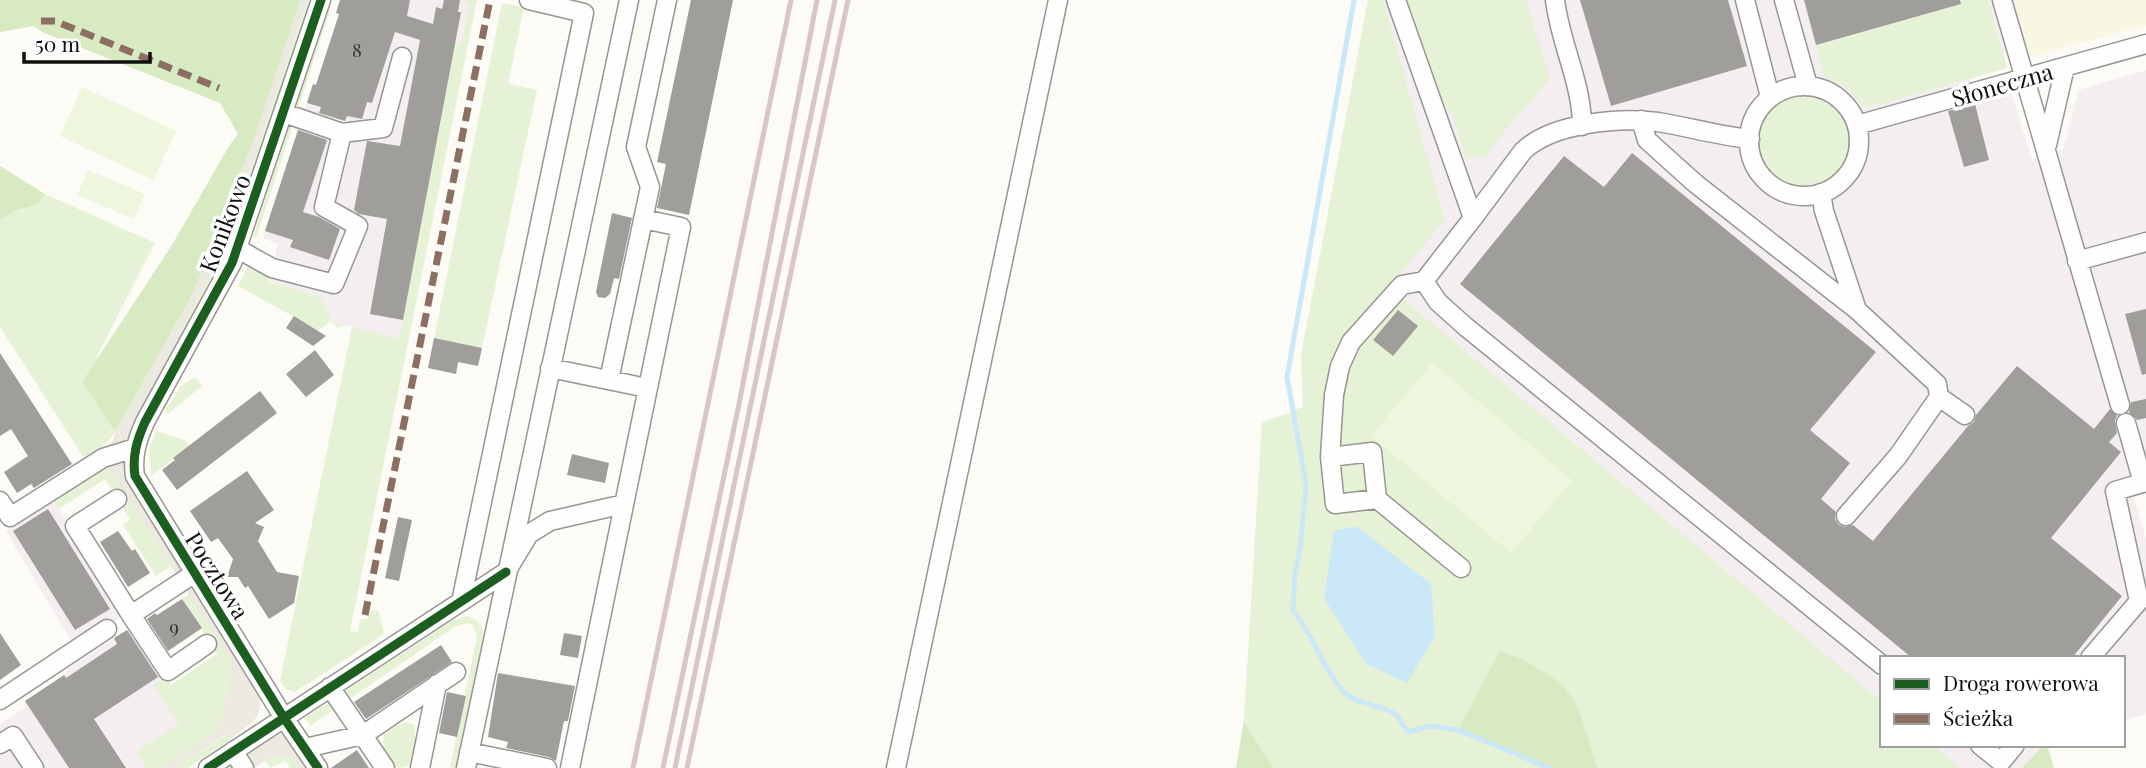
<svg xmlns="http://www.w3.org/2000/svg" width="2146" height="768" viewBox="0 0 2146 768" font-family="'Playfair Display',serif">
	<rect width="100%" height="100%" fill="#fcfbf5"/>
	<path fill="#f4eef1" d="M341 0 409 6 410 0H460L470 3 461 46 454 44 399 339 333 322 319 296 268 282 278 244 263 238 313 84H316L339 14 336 13Z
		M1368 0H2014L2027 45 2003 52 2007 68 1970 79 1971 103 2011 91 2032 159 2063 149 2079 90 2146 70V494L2134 497 2146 539V714L2123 721V658H1882V745H2047L2054 768H1236L1244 721 1262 423 1303 407 1301 356Z
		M54 500 126 614 75 647 6 531Z
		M133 626 205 738 161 768H0V724L27 706 25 701 64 675 68 669Z"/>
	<path fill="#f9f7e1" d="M2014 0H2146V25L2030 57Z"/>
	<path fill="#e6f2d5" d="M308 0H313L239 219 235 218Z
		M460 0H477L350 631 357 632 361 619H367L369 610 379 611 384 634 295 692 285 689 280 681 352 327 399 339 454 44 461 45 470 4Z
		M1368 0H1383L1445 220 1343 342 1342 383 1358 346 1400 296 1882 702V745H1933L1960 768H1597L1578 707 1568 693 1531 663 1458 730 1549 768H1273L1244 721 1262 423 1303 407 1301 356Z
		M1407 0H1526L1550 78C1530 104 1505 128 1487 156L1466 159 1452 114 1447 109 1437 106Z
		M1953 0H1988L2007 68 1870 107 1861 105 1844 86 1824 76 1816 45 1954 6Z
		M502 3 524 7 508 84 537 90 482 348 434 338Z
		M327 10 330 11 256 238 253 237Z
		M1759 141a45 45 0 1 1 90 0a45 45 0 1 1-90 0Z
		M45 194 155 243 97 356V361L82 382 115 432 89 466 0 327V220L17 210 39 204Z
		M231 227 235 229 184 333 181 331 209 277Z
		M250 262 271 271 268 282 320 296 333 322 345 325 337 328 331 321 316 332 321 340 313 330 299 337 307 324 238 286Z
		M195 377 202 386 168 414 165 410 181 386Z
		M156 431 184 440 190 446 151 476 149 449Z
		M107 466 171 566 156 576 123 525 130 520 105 479 59 509 54 500Z
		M189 594 234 664 220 728 161 768H147L136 752 179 724 153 685 166 677 171 685 217 654 182 599Z
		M466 616C476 619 483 623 484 635L456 768H450L477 636 473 626 468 623 456 626 310 726 305 718 453 620Z
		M407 722 415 725V743L409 766 399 768C378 748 376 732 407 722Z
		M227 734 231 739 188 768H176Z
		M272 756H292L299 768H290L285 761 270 768 265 761Z"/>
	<path fill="#d7eac2" d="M0 0H301L249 153 193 294 115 432 82 382 172 245 229 146 238 134 220 103 42 32 34 26 0 32Z
		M0 166 45 194 39 204 17 210 0 220Z
		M1500 651C1529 662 1566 678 1578 709 1586 728 1591 749 1597 768H1549L1458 730Z
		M1244 721 1273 768H1236Z
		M2044 745H2047L2054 768H2022Z"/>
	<path fill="#eff6de" d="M82 87 176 131 153 180 60 136Z
		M88 170 145 194 134 219 77 195Z
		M1432 363 1572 480 1511 553 1371 436Z"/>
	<path fill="#eceae0" d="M301 0H308L235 217 239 219 235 229 231 228 209 277 181 331 184 333 129 448 261 699 258 715 253 722 231 739 226 734 176 768H161L220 728 233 664 98 452 113 441 115 432 193 294 249 153Z
		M279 734 286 736 292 743 309 768H299L292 756H272L255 768H222L264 740Z"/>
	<path fill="#cae8f7" d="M1356 526 1431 584 1435 636 1407 683 1366 664 1324 598 1334 531Z"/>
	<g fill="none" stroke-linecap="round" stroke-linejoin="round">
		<path stroke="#cae8f7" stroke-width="5" d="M1354 0 1287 377 1306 484 1301 542 1295 574 1293 611C1313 635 1322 666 1342 690 1355 705 1376 703 1392 712 1401 716 1401 726 1409 732L1431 726 1458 730 1549 768"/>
	</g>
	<path fill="#a09e9a" d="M340 0H410L407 16 433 24 436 7 442 9 444 0H460L458 12H461L403 320 370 314 387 219 359 214 354 210 367 141 400 146 420 40 395 32 372 103 367 102 362 119 347 116 345 121 319 113 321 107 307 103 313 84 316 85 339 14 336 13Z
		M691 0H733L689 215 657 208 666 164 657 162Z
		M1580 0H1728L1747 66 1611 106Z
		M1804 0H1960L1961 4 1816 45Z
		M1975 104 1989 160 1964 167 1948 111Z
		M298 130 327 140 303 212 319 217 340 229 329 260 290 247 293 240 265 231Z
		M1632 153 1876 352 1810 430 1850 463 1821 499 1836 512 1835 519 1839 525 1845 527 1853 525 1873 541 1968 426 1974 422 1976 415 2017 366 2094 429 2110 409 2117 416 2115 421 2117 433 2109 442 2121 452 2051 538 2122 596 2072 658H1912L1460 284 1564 156 1604 187Z
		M612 213 632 218 619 279 614 278 610 294 605 298 598 297 596 292Z
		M2146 309V374L2142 375 2125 314Z
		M1398 310 1418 326 1393 356 1373 340Z
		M294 316 326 336 313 346 286 328Z
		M434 338 482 348 478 366 458 362 456 374 428 368Z
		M315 350 334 375 306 397 286 374Z
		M0 353 72 464 34 488 31 484 17 493 4 472 28 456 11 429 0 436Z
		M260 391 277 413 177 490 162 470 175 460 173 458Z
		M2146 399V418L2137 420 2129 412 2131 402Z
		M572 454 609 463 605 483 567 475Z
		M247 471 274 510 255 523 264 527 258 541 277 572 299 576 294 603 269 619 248 586 245 588 238 577H227L233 559 218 538 211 542 190 511Z
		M48 509 110 609 75 630 13 531Z
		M398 517 412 520 399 581 385 578Z
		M118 531 132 551 135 549 150 573 128 587 100 542Z
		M182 599 202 628 168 651 147 619 155 613 157 615Z
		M127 630 158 677 94 719 126 768H69L25 701 64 675 66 678 117 644 114 638Z
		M0 633 21 665 0 680Z
		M564 633 582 636 578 658 560 655Z
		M441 645 452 662 366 719 354 702Z
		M498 673 575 686 568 721H564L556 761 549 757 506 748 508 742 488 737Z
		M447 692 466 696 457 737 439 733Z
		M357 750 369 768H331Z"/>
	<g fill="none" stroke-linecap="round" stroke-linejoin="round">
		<defs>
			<path id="minor" d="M1396 0 1473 218 1424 281 1402 285 1351 342 1340 366 1334 395 1330 457 1335 504 1377 499 1461 568
				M1555 0C1560 43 1582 83 1582 126
				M1745 0 1770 97
				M1784 0 1808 86
				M2002 0 2120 405
				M1749 141a55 55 0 1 1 110 0a55 55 0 1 1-110 0Z
				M284 113 342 133 383 128 402 57
				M1641 120 1647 140 1696 184 1857 310
				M1857 125 2146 44
				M2047 145 2065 67
				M1821 193 1824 211 1857 310 1937 384 1939 397 1898 456 1846 516
				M1473 218 1523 151C1552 123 1619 117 1658 122 1689 127 1719 136 1750 139
				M238 249 272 268 334 284 358 226 324 207 342 133
				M2077 261 2146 242
				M1424 281 1438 302 1466 327 1882 665
				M550 368 647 388
				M609 380 650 187 636 147 667 0
				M1939 397 1965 415
				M2126 423 2143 483
				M1330 457 1372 452 1377 499
				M117 499 75 526 131 615
				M0 501 10 517 103 458 135 448
				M195 573 131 615 168 671 207 644
				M461 602 584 13 529 0
				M2090 658 2139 601 2115 491 2146 482
				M330 687 385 768
				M0 700 107 629
				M0 744 13 736 34 768
				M1980 745 2001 762 2015 745
				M305 748 363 735 456 672
				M233 751 244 768
				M469 752 547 768
				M208 768 506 572 529 534 550 521 624 504
				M318 768 284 718 135 476C132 456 137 440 145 422L232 263 321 0
				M420 768 437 684
				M466 768 629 0
				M570 768 681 227 643 219
				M896 768 1058 0"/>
		</defs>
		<use href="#minor" stroke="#969693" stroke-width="21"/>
		<use href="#minor" stroke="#fffefe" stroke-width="18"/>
		<path stroke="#d9c5c6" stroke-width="5" d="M633 768 791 0
			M663 768 739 404 817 0
			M675 768 835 0
			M687 768 848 0"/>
		<path stroke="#8d6e63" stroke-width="7" stroke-dasharray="14 7" stroke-linecap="butt" d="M41 21H55L219 88
			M365 615 490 0"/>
		<defs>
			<path id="cycleway" d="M208 768 506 572
				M318 768 284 718 135 476C132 456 137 440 145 422L232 263 321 0"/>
		</defs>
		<use href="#cycleway" stroke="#fff" stroke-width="13"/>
		<use href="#cycleway" stroke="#1b5e20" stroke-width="9"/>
	</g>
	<g text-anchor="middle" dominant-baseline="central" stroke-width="7" stroke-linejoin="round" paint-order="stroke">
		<g font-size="19" fill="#343432">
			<text x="357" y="49">8</text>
			<text x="174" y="626">9</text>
		</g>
		<g font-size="23" fill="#101010" stroke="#fff">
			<text transform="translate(2002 84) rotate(-16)">Słoneczna</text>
			<text transform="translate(224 223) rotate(-69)">Konikowo</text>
			<text transform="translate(218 575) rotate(58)">Pocztowa</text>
		</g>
	</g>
	<rect x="1880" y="656" width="245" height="91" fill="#ffffff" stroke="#9f9f9f" stroke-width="2"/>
	<rect x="1894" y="679" width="35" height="10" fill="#1b5e20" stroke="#9f9f9f" stroke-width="2"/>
	<text x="1943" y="691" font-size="21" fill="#101010">Droga rowerowa</text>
	<rect x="1894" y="714" width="35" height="10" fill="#8d6e63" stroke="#9f9f9f" stroke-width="2"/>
	<text x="1943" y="726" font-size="21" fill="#101010">Ścieżka</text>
	<path d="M24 52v10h126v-10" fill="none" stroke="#101010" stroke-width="3.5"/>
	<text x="35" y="52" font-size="21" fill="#101010" stroke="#ffffff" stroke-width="5" paint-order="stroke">50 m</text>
</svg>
